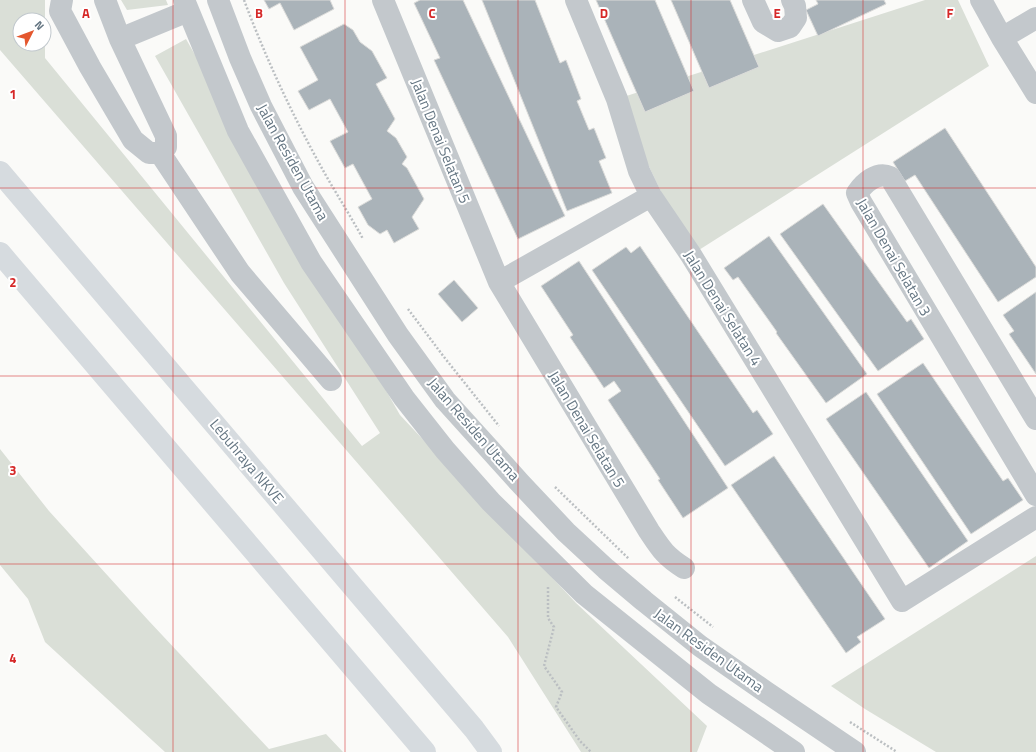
<svg xmlns="http://www.w3.org/2000/svg" width="1036" height="752" viewBox="0 0 1036 752" font-family="'Titillium Web',sans-serif">
	<rect width="100%" height="100%" fill="#fafaf8"/>
	<path fill="#dadfd7" fill-rule="evenodd" d="M0 0H45V58L362 446 380 433 284 283 155 56 186 39 400 415 576 603 707 726 697 752H581L508 637 0 50ZM20 20H44V44H20Z
		M121 0H166L168 5 127 10Z
		M925 0H958L989 66 691 255 617 99Z
		M0 449 49 511 148 620 269 749 326 734 343 752H165L45 642 28 599 0 565Z
		M1036 556V752H936L865 709 831 686Z"/>
	<path fill="#aab3b9" stroke="#dcdcda" d="M264 0H330L334 9 294 30 280 3 269 9Z
		M420 0H463L565 216 518 239 434 60 440 58 414 3Z
		M482 0H535L560 63 566 60 581 99 577 101 589 130 594 128 606 158 599 161 612 193 567 211Z
		M596 0H655L694 91 645 112Z
		M671 0H730L759 67 709 88Z
		M816 0H884L886 4 818 36 806 10 818 4Z
		M344 24 353 30 360 42 372 51 387 78 376 84 395 119 387 131 396 138 407 157 402 164 407 168 424 199 412 217 419 229 394 243 387 230 380 234 368 225 358 207 372 199 353 164 345 168 330 141 348 132 330 99 309 110 298 91 318 80 300 47Z
		M945 128 1036 267V277L998 302 915 175 905 181 893 162Z
		M823 204 907 322 911 319 924 339 878 371 780 234Z
		M769 236 867 374 826 403 776 333 777 332 738 277 733 280 724 268Z
		M640 246 753 413 757 410 773 434 725 466 592 270 626 247 631 253Z
		M579 261 728 488 683 518 658 480 660 479 608 400 621 391 614 381 604 388 570 337 573 335 541 286Z
		M454 280 478 308 462 322 438 294Z
		M1036 292V374L1009 334 1014 331 1003 315Z
		M923 363 1003 481 1008 478 1023 500 971 534 877 394Z
		M866 392 968 541 929 568 826 419Z
		M774 456 885 619 857 637 861 642 846 653 731 485Z"/>
	<g fill="none" stroke-linecap="round" stroke-linejoin="round">
		<path stroke="#bbbfc2" stroke-width="2.5" stroke-dasharray="2 2" stroke-linecap="butt" d="M244 0C265 56 290 110 319 163 333 189 349 213 363 239
			M408 309 444 357 499 426
			M555 487 629 559
			M548 587V618L554 627 544 666 562 692 556 707 580 741 591 752
			M675 597 713 627
			M850 722 897 752"/>
		<path stroke="#c3c8cc" stroke-width="22" d="M62 0 60 11 90 67 133 140 149 153H160L166 147V136L120 39 105 0
			M184 0 238 131 311 262 404 398 445 450 491 502 584 594 709 694 794 752
			M218 0 240 58 261 106 303 187 398 335 445 400 520 483 566 532 606 569 644 601 700 646 766 692 855 752
			M383 0 499 282 649 531C661 549 665 556 684 568
			M576 0 617 99 639 171 651 196 691 255 902 601 1036 517
			M753 0 763 22 778 31 790 27 796 18 795 6 792 0
			M981 0 1002 38 1036 93
			M1002 38 1036 18
			M120 39 188 11
			M160 153 240 273 331 380
			M499 282 651 196
			M1036 419 890 177C877 171 864 183 857 193L861 202 1036 495"/>
		<path stroke="#d6dbdf" stroke-width="22" d="M0 172 474 729 491 752
			M0 253 425 752"/>
	</g>
	<path fill="none" stroke="#d62828" stroke-width="1" stroke-opacity="0.55" d="M173 0V752M345 0V752M518 0V752M691 0V752M863 0V752M0 188H1036M0 376H1036M0 564H1036"/>
	<g text-anchor="middle" dominant-baseline="central" stroke-width="4" stroke-linejoin="round" paint-order="stroke">
		<g font-size="15" fill="#657683" stroke="#fff">
			<text transform="translate(441 141) rotate(68)">Jalan Denai Selatan 5</text>
			<text transform="translate(293 162) rotate(61)">Jalan Residen Utama</text>
			<text transform="translate(894 257) rotate(60)">Jalan Denai Selatan 3</text>
			<text transform="translate(723 308) rotate(58)">Jalan Denai Selatan 4</text>
			<text transform="translate(474 429) rotate(49)">Jalan Residen Utama</text>
			<text transform="translate(587 429) rotate(59)">Jalan Denai Selatan 5</text>
			<text transform="translate(247 461) rotate(50)">Lebuhraya NKVE</text>
			<text transform="translate(709 650) rotate(36)">Jalan Residen Utama</text>
		</g>
	</g>
	<g font-size="13" text-anchor="middle" font-weight="bold" fill="#d62828" stroke="#fff" stroke-width="4" stroke-linejoin="round" paint-order="stroke">
		<text x="86" y="18">A</text>
		<text x="259" y="18">B</text>
		<text x="432" y="18">C</text>
		<text x="604" y="18">D</text>
		<text x="777" y="18">E</text>
		<text x="950" y="18">F</text>
		<text x="13" y="99">1</text>
		<text x="13" y="287">2</text>
		<text x="13" y="475">3</text>
		<text x="13" y="663">4</text>
	</g>
	<g transform="translate(32 32) rotate(48)"><circle r="19" fill="#ffffff" stroke="#c1c8cd"/>
	<path d="M0-3L7 15L0 10L-7 15Z" fill="#e4572e"/>
	<text y="-6" font-size="11" font-weight="bold" text-anchor="middle" fill="#657683">N</text>
	</g>
</svg>
